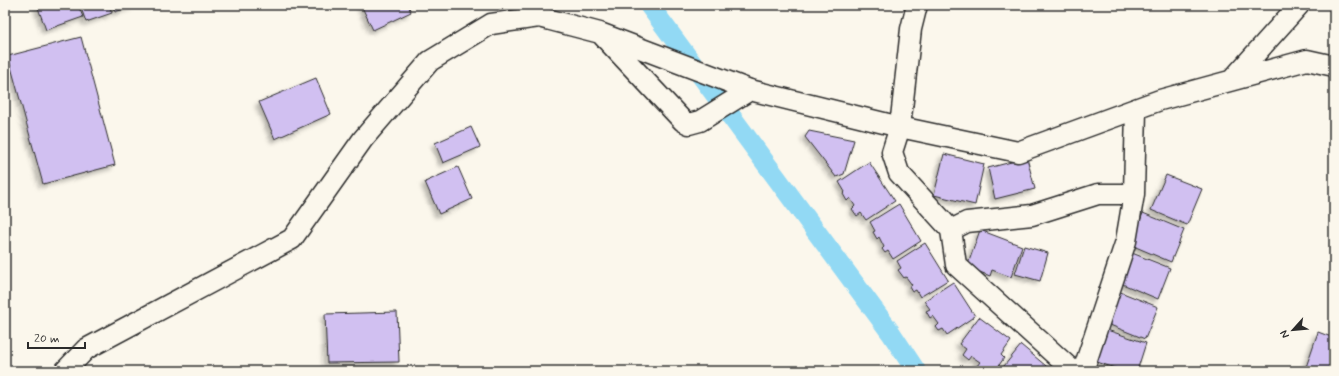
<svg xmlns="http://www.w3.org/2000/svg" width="1339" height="376" viewBox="0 0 1339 376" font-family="Mynerve,sans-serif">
	<defs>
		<filter id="shadow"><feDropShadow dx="-3.5" dy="3.5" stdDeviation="2" flood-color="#0004"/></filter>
	</defs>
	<rect width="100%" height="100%" fill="#fbf7ec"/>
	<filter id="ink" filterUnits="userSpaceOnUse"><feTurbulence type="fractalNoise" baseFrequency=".025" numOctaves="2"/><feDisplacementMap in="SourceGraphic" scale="8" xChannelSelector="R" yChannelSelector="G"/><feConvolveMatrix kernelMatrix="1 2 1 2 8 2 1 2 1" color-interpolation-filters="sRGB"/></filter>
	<g filter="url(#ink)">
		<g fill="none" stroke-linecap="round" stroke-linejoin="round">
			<path stroke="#92d9f4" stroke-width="20" d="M649 5 891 333 916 371"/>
		</g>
		<path fill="#d1c0f1" stroke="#2b2b2b" filter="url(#shadow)" d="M37 5H78L83 17 46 30Z
			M80 5H109L112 13 86 22Z
			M112 5H135L115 12Z
			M361 5H408L411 12 373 30Z
			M81 37 115 165 43 184 8 56Z
			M316 78 331 114 275 139 259 102Z
			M471 127 480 147 443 163 435 143Z
			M809 131 854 140 844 174 836 177 805 137Z
			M944 154 984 164 975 205 934 195Z
			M1027 158 1035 189 995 199 988 168Z
			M869 162 895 201 866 220 861 213 857 216 852 209 855 206 850 198 847 201 843 194 845 192 839 182Z
			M458 167 472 199 439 214 425 182Z
			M1166 175 1202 189 1187 225 1151 210Z
			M899 204 921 241 893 259 888 251 885 253 882 249 884 247 879 237 877 239 873 232 875 231 870 222Z
			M1143 213 1184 230 1171 262 1131 245Z
			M980 230 1022 246 1011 277 992 270 990 276 967 267Z
			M925 243 948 280 920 297 916 290 912 292 909 287 912 285 906 277 904 278 898 270 901 268 897 261Z
			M1024 246 1048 253 1040 281 1015 274Z
			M1132 253 1170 268 1158 299 1120 283Z
			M953 282 975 316 947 335 943 329 939 331 936 327 939 324 933 316 930 318 926 311 930 309 924 301Z
			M1118 291 1158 307 1145 339 1105 323Z
			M397 312 399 362 327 363 325 314Z
			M979 317 1011 341 1001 355 1004 358 995 371H990L985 367 982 371 977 366 980 362 971 356 968 360 962 355 966 349 959 344Z
			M1104 329 1146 343 1137 371H1124L1094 361Z
			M1318 332 1334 338V371L1305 370Z
			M1021 345 1052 371H1000Z"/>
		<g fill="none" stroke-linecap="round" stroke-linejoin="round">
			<defs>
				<path id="minor" d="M917 5 911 29 900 127 892 152 899 173 951 230 956 265 1073 371
					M603 36 683 121 689 124 700 121 750 90
					M1232 80 1299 5
					M951 230 967 222 1032 215 1098 194H1134
					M65 371 86 349 292 239 363 139 430 61 491 24 539 17 600 33 750 90 900 127 1018 152 1160 100 1307 60 1334 66
					M1083 371 1126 241 1134 194 1136 109"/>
			</defs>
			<use href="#minor" stroke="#2b2b2b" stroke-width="23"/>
			<use href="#minor" stroke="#fbf7ec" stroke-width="20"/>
		</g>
	</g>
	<rect width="1339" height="376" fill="none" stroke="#fbf7ec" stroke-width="20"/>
	<rect x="10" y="10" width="1319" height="356" fill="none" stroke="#2b2b2b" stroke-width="1.5" filter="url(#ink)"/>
	<g transform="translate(1293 330) rotate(243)" stroke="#fbf7ec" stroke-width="3" paint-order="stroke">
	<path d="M0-3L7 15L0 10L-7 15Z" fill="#2b2b2b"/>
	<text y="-6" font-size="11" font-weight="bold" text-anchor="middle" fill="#2b2b2b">N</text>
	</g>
	<path d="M28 342v6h57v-6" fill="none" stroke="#2b2b2b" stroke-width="2"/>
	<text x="34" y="342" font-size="12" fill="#2b2b2b" stroke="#fbf7ec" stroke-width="3" paint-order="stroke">20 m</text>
</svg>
